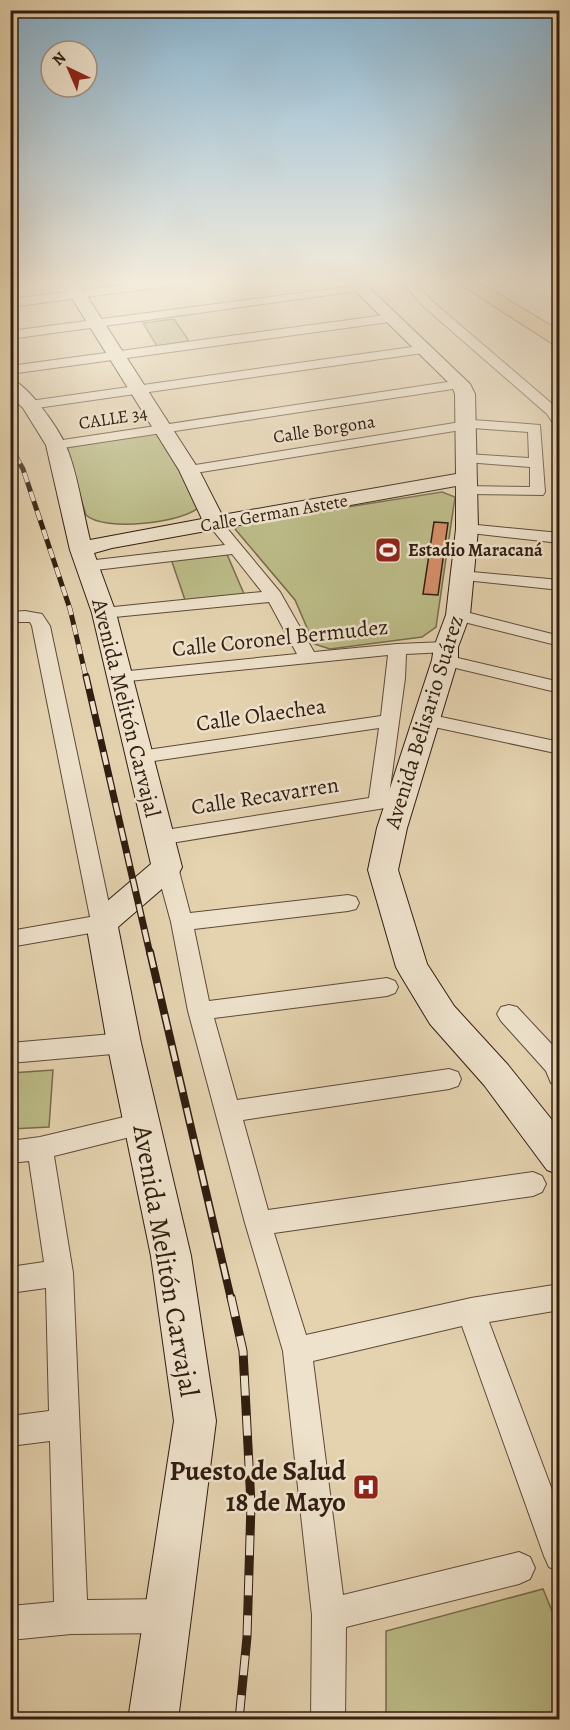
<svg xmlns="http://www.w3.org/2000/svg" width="570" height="1730" viewBox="0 0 570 1730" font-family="Alegreya,serif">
	<rect width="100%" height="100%" fill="#e5d3b0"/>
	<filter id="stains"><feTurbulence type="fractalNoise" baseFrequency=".00333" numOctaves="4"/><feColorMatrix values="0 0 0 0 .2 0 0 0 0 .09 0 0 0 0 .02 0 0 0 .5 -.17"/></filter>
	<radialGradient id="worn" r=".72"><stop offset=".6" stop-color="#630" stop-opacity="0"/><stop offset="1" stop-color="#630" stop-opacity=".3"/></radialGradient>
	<path fill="#bbbb87" stroke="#766c4c" stroke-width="1.5" d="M174 319 189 341 157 346 143 323Z
		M157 432 200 506C186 523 103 532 86 515L65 448Z
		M442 492 455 497 436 627 422 637 330 649 314 644 295 600 235 529 240 524Z
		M226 552 245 596 186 603 171 559Z
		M53 1070 49 1127 11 1129V1073Z
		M543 1589 559 1628V1719H386V1631Z"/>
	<path fill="#d58e68" stroke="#301d10" stroke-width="1.5" d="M434 522 448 523 438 595 423 594Z"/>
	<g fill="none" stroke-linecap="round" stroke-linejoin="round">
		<defs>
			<path id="street" d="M176 279H206L200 282 10 307V299Z
				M400 279H411L431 300 557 408 560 412V427L555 426 547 414 423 306Z
				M361 285 367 288 365 290 10 339V331Z
				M393 314 397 315V321L10 374V366Z
				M426 345 432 349 430 352 30 409 23 405 30 401Z
				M461 380 466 381 468 384 466 387 56 449 49 445 56 441Z
				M473 420 540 425 545 492 543 495 467 494 460 490 467 486 530 487V467L466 462 459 458 466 454 529 458 528 432 473 428 189 474 182 470 189 466Z
				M216 519 221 521 280 592 314 652 397 644 446 642 452 643 455 647 452 651 446 652 406 654 405 678 388 803 385 808 159 845 152 843 149 838 152 833 159 831 369 798 379 728 140 763 133 761 130 757 133 753 140 751 381 716 388 655 119 682 113 681 110 677 113 673 119 672 297 654 269 602 104 618 98 617 96 613 98 609 104 608 262 592 232 554 87 571 79 566 87 561 225 545 208 524Z
				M467 524 560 533V543L462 532 459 529 462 526Z
				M461 571 560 580V590L455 579 453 576 455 573Z
				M458 610 560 636V646L452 619 450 615 452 611Z
				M25 611 42 614 50 626 113 923 110 929 102 931 10 947V931L90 917 32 626 30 622H10V612Z
				M445 655 560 682V693L439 664 436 660 439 656Z
				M427 714 560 742V754L420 724 418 720 420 716Z
				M167 860 174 862 178 867 190 913 348 895 356 897 359 903 356 909 348 911 194 929 209 1001 387 978 395 981 398 987 395 993 387 996 214 1018 237 1100 449 1069 458 1072 461 1079 458 1086 449 1089 243 1120 268 1210 533 1172 542 1176 546 1184 542 1192 533 1196 274 1233 306 1335 471 1298 560 1284V1310L489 1322 560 1511V1572L549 1567 544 1556 462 1326 313 1361 343 1595 519 1552 530 1557 535 1568 530 1579 519 1584 346 1627 345 1720H311L312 1615 283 1351 245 1223 188 1011 171 922 156 867 160 862Z
				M509 1005 517 1007 560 1053V1086L551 1083 546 1071 501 1021 497 1014 501 1007Z
				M124 1033 132 1036 136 1043 132 1050 124 1053 10 1063V1043Z
				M141 1113 150 1116 154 1124 150 1132 54 1156 73 1273 87 1600 169 1599 181 1604 186 1616 181 1628 169 1633 71 1634 10 1640V1606L54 1602 50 1441 10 1446V1416L49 1411 46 1288 10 1293V1267L44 1262 29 1161 10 1163V1141L40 1137Z"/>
			<path id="secondary" d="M60 279H76L199 470 222 515 456 474 455 394 452 386 343 279H360L470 384 475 394 478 529 470 615 458 647V660L407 828 398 870 427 964 454 1006 508 1065 560 1130V1175L547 1170 484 1085 430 1024 401 976 396 967 368 870 377 828 432 660 434 647 446 615 456 529V486L112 548 94 553 116 613 182 867 178 875 118 927 141 1043 191 1256 216 1421 178 1720H128L174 1421 151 1256 107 1043 86 923 91 915 151 864 92 613 70 550 46 445 23 408 10 396V379C28 384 59 429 66 446 77 471 83 512 90 540L202 519 179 470Z"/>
			<path id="highway" d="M452 279H473L560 331V346L553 344Z"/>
		</defs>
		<use href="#street" stroke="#5d4a38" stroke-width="2"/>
		<use href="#secondary" stroke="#301d10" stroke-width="2"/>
		<use href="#highway" stroke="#301d10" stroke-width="2"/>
		<use href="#street" fill="#eee2cc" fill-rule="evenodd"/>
		<use href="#secondary" fill="#eee2cc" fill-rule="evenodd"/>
		<use href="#highway" fill="#e2ba78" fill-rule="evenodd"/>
		<defs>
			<path id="rail-far4" d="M10 445 16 456"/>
			<path id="rail-far3" d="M15 455 23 469 70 609 86 677"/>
			<path id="rail-far2" d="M86 676 150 954"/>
			<path id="rail-far1" d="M150 952 231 1299"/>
			<path id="rail" d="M231 1297 243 1351 251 1504 247 1637 239 1720"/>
		</defs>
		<use href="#rail-far4" stroke="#301d10" stroke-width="4.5"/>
		<use href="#rail-far3" stroke="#301d10" stroke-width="5"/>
		<use href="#rail-far2" stroke="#301d10" stroke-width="7"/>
		<use href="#rail-far1" stroke="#301d10" stroke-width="8"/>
		<use href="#rail" stroke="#301d10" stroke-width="9"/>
		<use href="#rail-far4" stroke="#eee2cc" stroke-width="3" stroke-dasharray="8" stroke-linecap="butt"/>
		<use href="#rail-far3" stroke="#eee2cc" stroke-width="4" stroke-dasharray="10" stroke-linecap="butt"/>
		<use href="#rail-far2" stroke="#eee2cc" stroke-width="4.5" stroke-dasharray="13" stroke-linecap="butt"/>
		<use href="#rail-far1" stroke="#eee2cc" stroke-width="5" stroke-dasharray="16" stroke-linecap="butt"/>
		<use href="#rail" stroke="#eee2cc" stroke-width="7" stroke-dasharray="20" stroke-linecap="butt"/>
	</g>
	<linearGradient id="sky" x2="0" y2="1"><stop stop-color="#88b5d3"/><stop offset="0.54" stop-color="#f3ebdb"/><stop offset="1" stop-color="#f3ebdb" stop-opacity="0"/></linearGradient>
	<rect width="570" height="521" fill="url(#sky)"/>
	<defs>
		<symbol id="stadium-square" viewBox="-11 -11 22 22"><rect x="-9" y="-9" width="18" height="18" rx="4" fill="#8f2418" stroke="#eee2cc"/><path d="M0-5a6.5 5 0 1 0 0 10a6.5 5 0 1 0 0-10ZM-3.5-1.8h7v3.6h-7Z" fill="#fff"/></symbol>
		<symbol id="hospital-square" viewBox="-11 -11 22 22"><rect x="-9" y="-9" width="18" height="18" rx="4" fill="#8f2418" stroke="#eee2cc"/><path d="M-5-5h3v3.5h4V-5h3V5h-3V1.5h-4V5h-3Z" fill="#fff"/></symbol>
	</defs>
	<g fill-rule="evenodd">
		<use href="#stadium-square" x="373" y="535" width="30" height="30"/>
		<use href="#hospital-square" x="351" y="1472" width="30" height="30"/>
	</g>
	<g text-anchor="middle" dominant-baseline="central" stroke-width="5" stroke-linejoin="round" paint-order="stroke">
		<g font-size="18" fill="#301d10" stroke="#eee2cc">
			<text transform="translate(113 418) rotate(-9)">CALLE 34</text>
			<text transform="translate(324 429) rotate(-9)">Calle Borgona</text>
			<text transform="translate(274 513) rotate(-10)">Calle German Astete</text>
		</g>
		<g font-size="18" font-weight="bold" fill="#301d10" stroke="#eee2cc" text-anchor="start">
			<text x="408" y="550">Estadio Maracaná</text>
		</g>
		<g font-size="22" fill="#301d10" stroke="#eee2cc">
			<text transform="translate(280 638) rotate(-6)">Calle Coronel Bermudez</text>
			<text transform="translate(126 708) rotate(76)">Avenida Melitón Carvajal</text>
			<text transform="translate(261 715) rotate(-8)">Calle Olaechea</text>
			<text transform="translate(424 722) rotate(-73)">Avenida Belisario Suárez</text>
			<text transform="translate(265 796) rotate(-9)">Calle Recavarren</text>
		</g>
		<g font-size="27" fill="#301d10" stroke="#eee2cc">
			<text transform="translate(166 1261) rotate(80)">Avenida Melitón Carvajal</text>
		</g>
		<g font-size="27" font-weight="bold" fill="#301d10" stroke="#eee2cc" text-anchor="end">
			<text x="346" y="1471">Puesto de Salud<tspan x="346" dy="31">18 de Mayo</tspan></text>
		</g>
	</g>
	<rect width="570" height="1730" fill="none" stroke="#e5d3b0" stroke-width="36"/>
	<rect x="12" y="12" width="546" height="1706" fill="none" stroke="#301d10" stroke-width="3"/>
	<rect x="18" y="18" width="534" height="1694" fill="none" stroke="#301d10" stroke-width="1.5"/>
	<g transform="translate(69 69) rotate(316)"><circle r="28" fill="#eee2cc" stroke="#a29381" stroke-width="1.5"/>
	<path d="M0-4.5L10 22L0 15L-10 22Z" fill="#8f2418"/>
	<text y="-9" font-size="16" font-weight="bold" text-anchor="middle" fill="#301d10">N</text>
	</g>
	<rect width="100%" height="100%" filter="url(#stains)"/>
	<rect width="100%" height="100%" fill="url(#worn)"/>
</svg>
